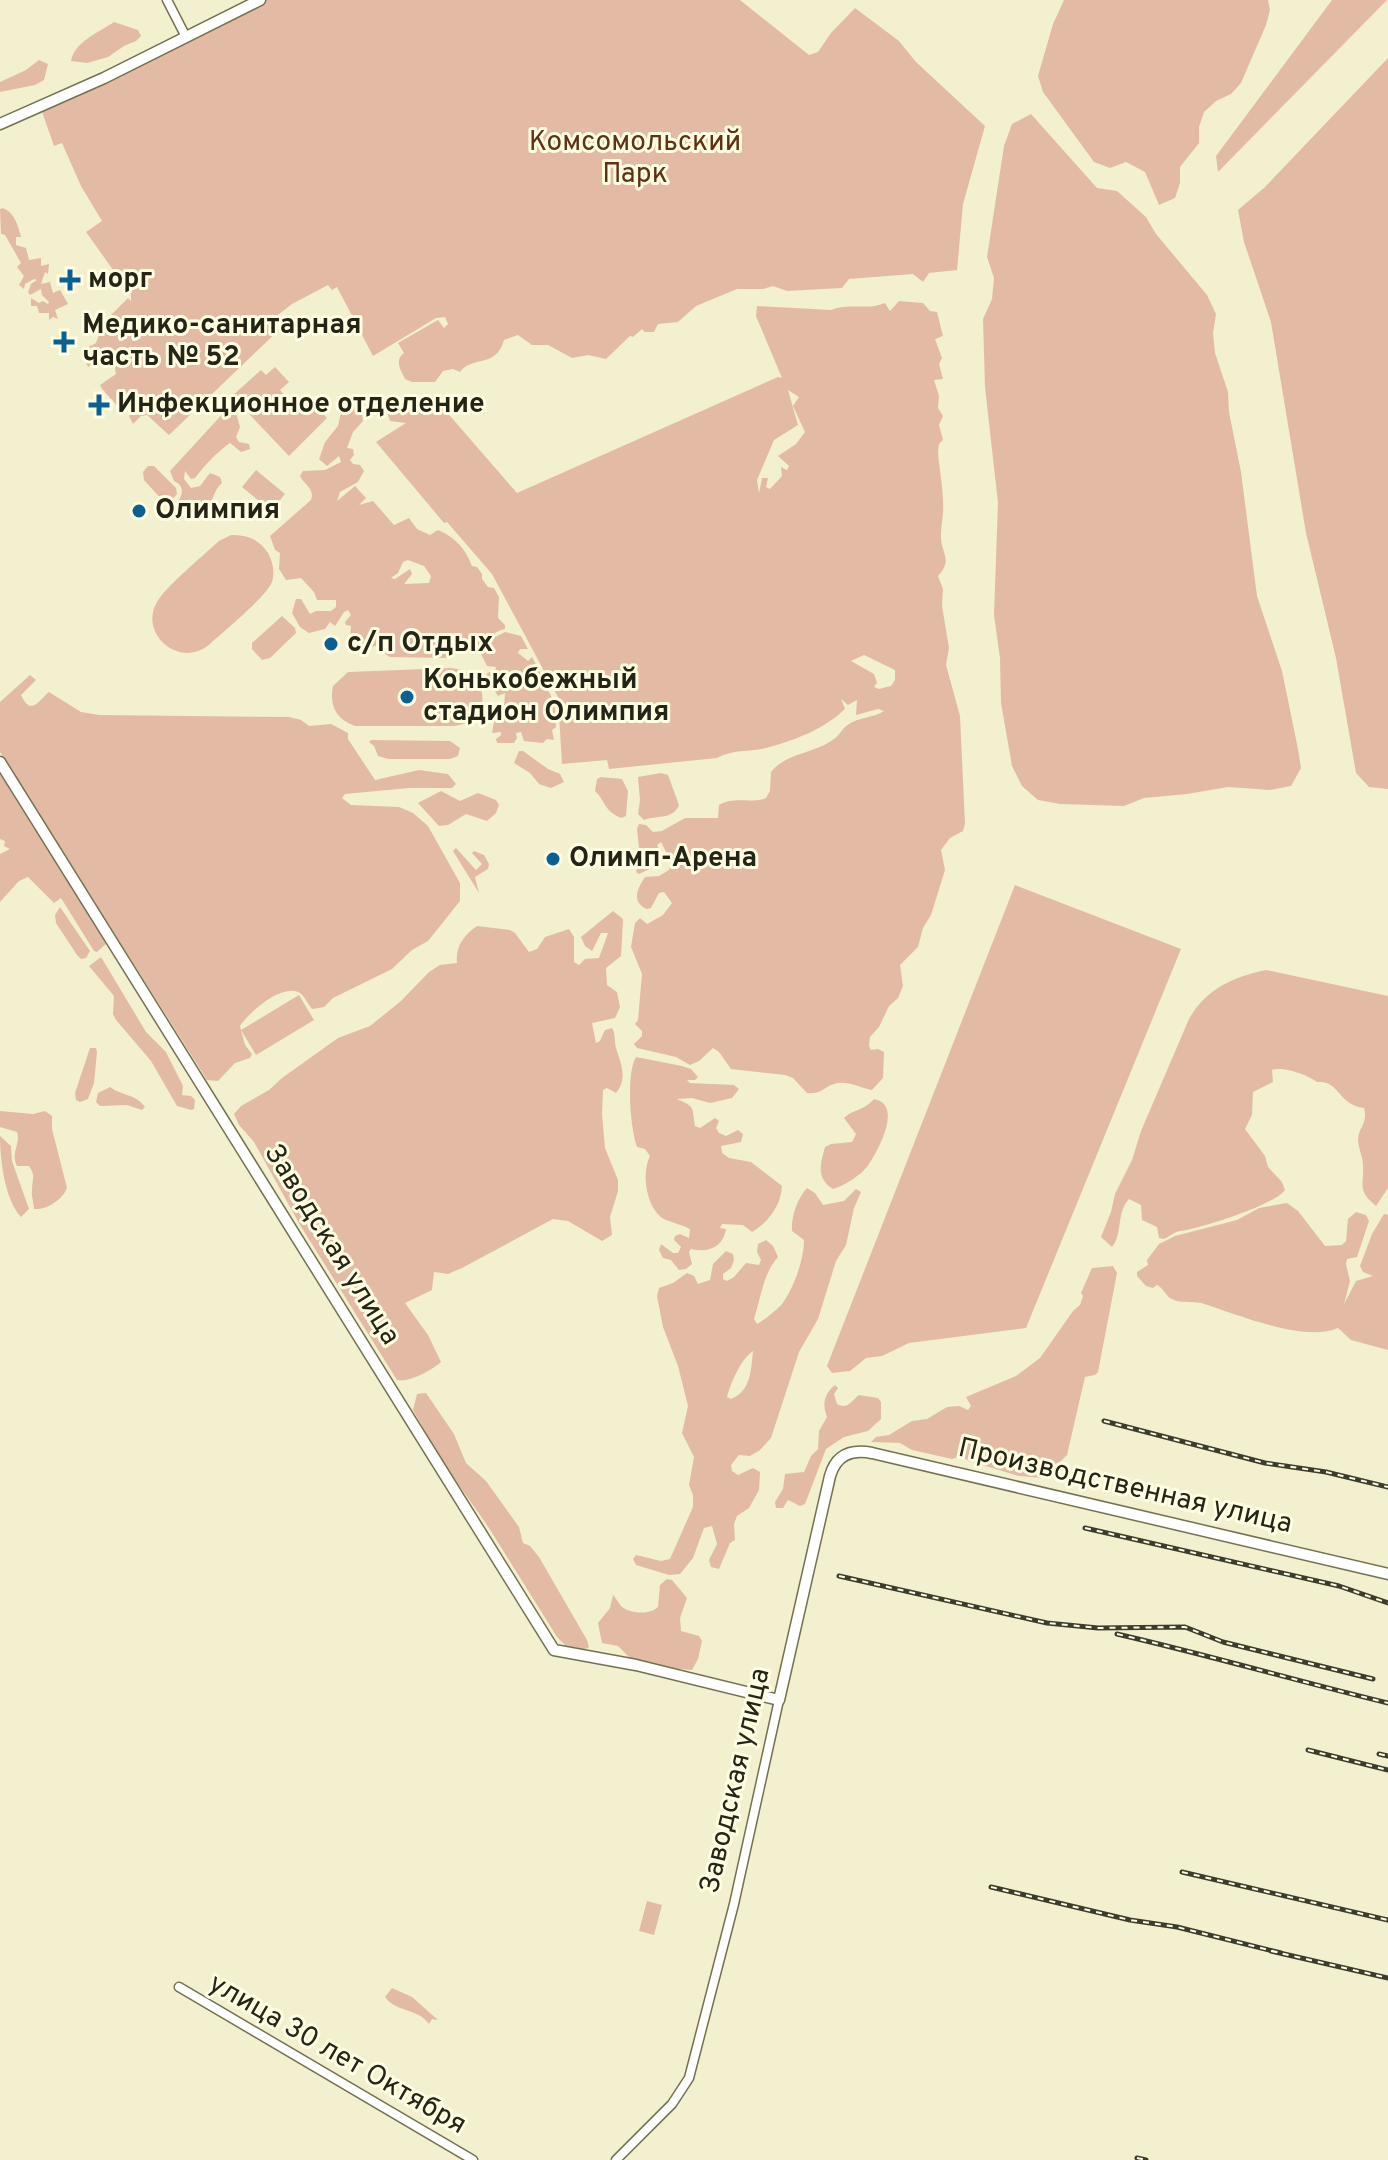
<svg xmlns="http://www.w3.org/2000/svg" width="1388" height="2160" viewBox="0 0 1388 2160" font-family="Overpass,sans-serif">
	<rect width="100%" height="100%" fill="#f2f0ce"/>
	<path fill="#e3bba5" fill-rule="evenodd" d="M260 0H740L809 55 818 52 831 33 855 8 899 41 916 62 985 126 963 204 957 270 929 273 923 282 913 274 849 279 842 288 787 291 773 286 763 289H737L696 306 678 322 658 324 654 332H645L642 329 633 337 630 336 606 359 588 355 572 358 548 345H532L518 335 504 340C496 369 472 355 460 372L453 369 443 371 435 382H412L405 379C401 371 394 360 404 353L398 343 438 320 444 328 448 324 445 317 436 318 373 356 337 287 332 290 328 285 292 304 274 318 279 330 169 435 147 415 141 416 133 424 129 416 142 406 133 399 125 410H121L102 389 100 385 116 374 114 363 103 356 88 367 81 351 96 343 103 323 128 298 131 301V295L86 232 102 221 81 186 62 143 54 146 40 106Z
		M1064 0H1268L1270 10 1266 25 1241 83 1231 94 1216 101 1204 112 1199 127V143L1180 167V183L1175 198 1159 205 1145 172 1126 162 1110 168 1094 162 1043 92 1038 76 1053 24Z
		M1332 0H1387L1218 172 1216 156Z
		M114 22 138 30 141 36 136 41 124 46 108 57 87 63 71 61C74 42 99 32 114 22Z
		M1388 58V789L1369 787 1356 773 1336 658 1306 533 1271 322 1244 242 1238 210 1265 187Z
		M39 60 48 64 44 80 35 85 0 92V82L26 70Z
		M1031 114 1097 188 1117 191 1146 217 1156 234 1207 295 1216 314 1213 333 1215 353 1228 392 1229 412 1241 472 1257 596 1282 671 1298 749 1301 768 1291 786 1270 790 1228 787 1187 794 1144 798 1124 806 1060 804 1038 800 1022 786 1012 766 1001 703 1000 658 994 615 998 503 985 387 983 319 992 299 994 278 987 257 1004 146 1012 124Z
		M3 208C15 213 18 226 21 237H16V245L26 248 29 260 41 258V266L49 264 48 274 45 272 41 284 50 282 53 293 60 290 68 304 55 310 58 319 53 317 49 320V313H39L37 306H31V298L39 303 43 301 48 304 49 302 42 295 41 289 30 295 28 292 31 284 37 280 34 279 25 284 24 289 19 285 24 276 17 267 21 263 5 235 1 234 0 209Z
		M899 301 923 303 930 311 937 312 943 336 935 339 942 358 939 364 943 379 934 380 939 396 938 408 943 416 939 425 943 440 939 444 938 451C939 469 943 485 943 503 944 514 941 524 941 535 940 553 954 559 938 576L943 589 942 606 949 648 946 665 960 716 965 824 963 831 950 838 941 850 945 870 931 915 923 928 918 947 900 965 903 986 898 998 889 1006 879 1027 870 1037 869 1046 871 1050 878 1049 884 1052 883 1078 872 1090C861 1088 849 1081 838 1083 825 1085 822 1095 807 1093L793 1078 785 1075 731 1069 719 1052 713 1048 699 1061 690 1065 676 1057 637 1048 634 1044 642 1036V1031L635 1024 638 1020 642 974 631 947 635 923 640 918 647 924 663 915 672 903 664 892 659 893 651 908 647 909C631 902 637 889 645 877L659 876 669 870 671 862 661 842 657 845 662 855 660 864 639 874 636 872 640 857 637 829 639 824 646 825 653 832 662 831 685 818H718L719 805C734 796 751 804 766 798L770 791 771 772C786 753 812 754 831 741 839 737 842 728 849 724 859 717 874 718 884 711L878 709 856 715 857 700 848 705 841 699 845 709C823 730 795 740 766 748 749 752 733 749 717 758L609 769 607 760 562 764 558 697 492 574 447 522 444 523 376 442 406 423 390 421 387 412C401 406 411 403 423 396L426 398V406L421 413 438 402 517 493 778 377 782 378 756 316 757 306 831 310C849 302 867 311 885 303L890 311ZM788 390 799 397 793 406 805 432 796 444 778 456 789 466 787 470 781 467 782 476 770 489 766 487 768 478H762L759 493 757 480 774 440 798 425ZM864 655 895 670V680L891 686 879 689 874 687 877 683 874 674 851 661Z
		M275 367 289 382 280 390 297 409 309 399 327 418 289 456 232 396 261 370 266 375Z
		M352 405 362 413 363 421 353 432 347 448 353 449 354 455 350 460 353 464 360 465 364 471 358 482 340 492 337 501 355 486 366 498 359 505 373 501 394 525 409 518 417 529 430 535 438 530C456 538 465 548 472 566L477 567 482 574V579L488 587 494 588 499 597 498 618 505 625V629C488 633 485 644 472 650 462 654 455 651 447 658L390 657 385 654 383 642 379 641 378 645 368 648 363 646 362 638 350 637 351 626 346 625 345 622 351 615 348 610 344 612 335 626 330 622 325 629 309 633 300 627 292 613 296 599H301L310 614 316 611H331L336 607V600H317L314 592 301 578 286 580 279 569 280 553 275 550 270 536 311 500C315 488 304 485 300 476L303 471 325 470 341 462 339 456 327 466 319 459 325 442 338 426 342 408ZM408 560 424 566 431 576 429 583 404 584 412 574 410 569 395 579 391 578 398 573 403 562Z
		M228 408 236 413 240 427 236 437 239 442 249 444 250 449 241 452 230 443C217 452 205 465 195 478L191 479 185 471 184 479 191 488 200 486 210 473 220 477 222 483C213 491 212 504 205 514L197 509H192L173 517 169 509C180 502 189 488 174 481L170 471Z
		M148 466H154L176 488 177 494 171 501H163L144 480 143 472Z
		M256 470 285 494 271 511 242 487Z
		M231 535C247 535 259 539 268 553 273 562 275 572 272 582 266 597 224 631 211 643 181 671 138 634 157 602 167 585 204 555 219 541Z
		M282 616 295 628 296 633 270 658 262 660 252 649V643Z
		M505 632 521 636 528 649H520L518 653 528 661 532 657 543 678V685C555 695 556 713 556 727L552 730 554 740 547 739 543 743 524 741 521 732 516 733 517 738 514 743H497L496 739 501 735V732L492 733 496 711 500 707 504 708 505 693 498 696 485 676 489 672 494 674 496 667 487 666 481 654 493 638Z
		M451 668C474 671 487 685 481 710L471 722 455 726H355C336 720 329 705 333 686L348 672Z
		M30 675 36 680 21 695C31 717 39 700 49 692L81 712 99 715 289 717 301 720 309 726 331 724 348 733V739L375 780 419 770 448 774 456 784 452 788H409L345 794 342 798 351 805 399 807 413 813 428 826 460 883V901L428 941 412 950 392 969 333 998 324 1007 312 1009C308 1004 304 996 300 993 283 982 248 1013 240 1026L245 1045 252 1054 250 1058 235 1063 218 1081 207 1080 0 752V702Z
		M371 740 450 741 460 748 458 756 450 759H388L378 756 374 746 369 742Z
		M519 751H523L548 769 560 774 564 782 551 788 539 784 530 773 514 763Z
		M0 771 107 943 97 952 94 951 61 898 54 903 28 877 19 881 0 902V854L10 849 4 846 5 841 0 839Z
		M661 773 668 775 679 805C673 820 657 815 644 820L638 814 640 800 638 777Z
		M601 777 622 779 628 791 626 816 621 818C603 810 607 803 595 791L597 779Z
		M441 791 460 801 478 793 496 800 499 805 496 813 487 821 466 814 448 825 439 826 418 803Z
		M456 848 476 870 482 864 472 853 474 851 484 855 489 864 488 869 475 877 479 893 453 851Z
		M1015 885 1181 949 1026 1328 909 1343 882 1356 866 1358 850 1371 832 1373 827 1366Z
		M60 907 90 951 86 958 81 959 77 955 56 923 55 915Z
		M613 911 623 919 621 956 606 968 607 985 617 992 620 1007 615 1018 592 1023 596 1043 600 1041 605 1030 612 1028C616 1035 614 1040 616 1048 621 1064 628 1078 616 1093L607 1088 603 1090 602 1115 605 1148 618 1180V1191L610 1217 612 1235 602 1241 568 1221 553 1219 462 1268 448 1274 434 1272 432 1290 405 1303 428 1335 441 1362C432 1370 409 1383 397 1380L300 1225 254 1142 239 1125 234 1114 241 1106 269 1090 282 1078 338 1038 370 1026 401 1001 429 972 440 965 457 963C455 947 464 935 477 926L510 930 515 933 529 952 537 949 545 937 569 929 574 937V962L579 965 585 959 599 958 608 933H601L592 951 585 946 581 937Z
		M101 957 146 1032 166 1052 183 1086 182 1095 191 1096 195 1100 194 1109 191 1110 177 1106 151 1061 116 1020 113 1014 114 996 89 966Z
		M1266 970 1388 996V1188L1376 1206C1357 1190 1364 1186 1363 1165 1363 1157 1358 1148 1358 1139 1359 1126 1368 1124 1364 1108 1337 1104 1340 1080 1317 1082 1308 1075 1283 1066 1272 1070L1273 1082 1253 1092 1252 1115 1245 1129 1265 1156 1268 1167 1282 1182 1285 1190C1275 1205 1199 1229 1181 1231 1175 1231 1169 1237 1164 1239L1159 1238 1157 1227 1142 1220 1141 1205 1129 1199C1116 1213 1123 1234 1112 1247L1101 1237 1111 1212 1115 1194 1132 1160 1141 1131 1189 1019C1206 989 1233 977 1266 970Z
		M299 995 314 1020 256 1055 241 1030Z
		M90 1048H96L97 1052 94 1083 88 1099 80 1102 76 1100 75 1093Z
		M636 1057 682 1066 691 1069 698 1077 695 1080H687L690 1083 734 1085 739 1089 732 1098 710 1103 692 1098 677 1099C696 1107 692 1108 695 1126L700 1128 715 1118 719 1121 716 1128 719 1133 726 1136 738 1130 743 1134 741 1142 721 1146 722 1153 729 1158 751 1162 782 1186C781 1205 769 1222 752 1232L743 1225 722 1224 720 1228 726 1229C723 1248 707 1253 691 1249L689 1252 692 1264 686 1269 679 1270 671 1260 663 1258 659 1250 661 1244 673 1253H678L681 1247 674 1240 675 1236 680 1234 689 1238 690 1229C682 1225 674 1223 666 1220 646 1211 641 1173 650 1156L645 1149 637 1147C630 1128 626 1073 636 1057Z
		M110 1087C122 1096 136 1094 145 1107L142 1110 127 1105 100 1106 96 1102 98 1093Z
		M874 1099C903 1104 879 1149 869 1164 863 1174 844 1186 833 1189 816 1178 820 1165 825 1147L831 1144 852 1142 856 1134 844 1118C853 1109 862 1112 874 1099Z
		M0 1111 33 1114 45 1111 52 1116V1129L67 1188C62 1200 47 1210 34 1209 34 1203 31 1196 32 1190 32 1179 36 1176 29 1166H17C10 1153 21 1144 17 1132L0 1127Z
		M0 1136 11 1146 12 1161 29 1209 21 1217C5 1200 0 1160 0 1136Z
		M807 1188 815 1193 823 1205 844 1201 856 1189 861 1192 854 1208 846 1245 836 1261 818 1319 799 1352 771 1438 760 1450 750 1456 739 1455 731 1465 732 1471 738 1475 753 1468 760 1472 759 1490 749 1508 737 1516 734 1524 735 1540 730 1543 719 1569 711 1567 709 1560 717 1544 712 1526 704 1528 693 1558 680 1574 669 1575 636 1565 633 1559 636 1555 661 1561 670 1559 693 1507V1495L689 1485 694 1457 682 1433 688 1406 678 1366 663 1327 657 1296 659 1288 673 1283 687 1273 694 1276 698 1284 710 1280 713 1264 726 1251 733 1254 734 1260 731 1268 723 1274V1279L727 1281 734 1277 746 1263 759 1265 761 1260 757 1252 758 1244 766 1240 773 1246 778 1257C763 1274 761 1297 754 1319L757 1324C762 1322 779 1308 782 1304 794 1288 804 1259 804 1240L792 1231C791 1217 797 1199 807 1188ZM753 1351C751 1370 751 1391 731 1399L727 1397C731 1382 741 1359 753 1351Z
		M1287 1203 1298 1211 1325 1246 1342 1245 1346 1241 1348 1219 1356 1212 1366 1215 1369 1221 1357 1257 1347 1259 1346 1264 1350 1281 1344 1304 1356 1281 1373 1276 1363 1272 1360 1266 1372 1234 1384 1214 1388 1215V1350L1351 1340 1338 1328C1303 1343 1237 1314 1201 1303 1191 1301 1179 1304 1170 1298 1165 1294 1163 1288 1157 1285L1153 1288 1146 1286 1137 1276V1272L1148 1265 1147 1260 1159 1244 1175 1236 1237 1220 1259 1208Z
		M1113 1266 1117 1273 1098 1372 1095 1375 1085 1377 1067 1455 1059 1463 1045 1466 1043 1478 1019 1476 969 1461 961 1456 952 1459 912 1450 900 1443 871 1442 876 1437 889 1435 912 1421 927 1419 947 1407 959 1406 968 1410 971 1406 966 1397 1016 1376 1040 1358 1073 1311 1080 1305 1083 1296 1081 1293 1092 1268Z
		M835 1385 838 1388 834 1394 837 1404C848 1410 851 1401 859 1395L878 1398 881 1402V1419L868 1431 844 1437 826 1449 805 1504 800 1506 788 1500 783 1508H776L775 1502 783 1489 785 1474 804 1472 811 1456 818 1449 819 1431 827 1417C822 1404 824 1394 835 1385Z
		M426 1393 454 1434 466 1463 486 1481 519 1527 523 1543 530 1546 539 1557 587 1640 589 1647 584 1650 566 1646 557 1637 487 1525 441 1460 413 1410 417 1394Z
		M667 1579 672 1580 687 1598 680 1618 681 1631 699 1636 702 1641 698 1659 692 1670 658 1667 634 1662 618 1646 602 1643 598 1623 610 1608 613 1595C616 1598 618 1602 621 1606 629 1614 650 1615 658 1607L660 1585Z
		M647 1901 662 1905 654 1935 639 1931Z
		M392 1988 412 1997 438 2020 432 2019 429 2024C418 2008 395 2012 385 1997Z"/>
	<g fill="none" stroke-linecap="round" stroke-linejoin="round">
		<defs>
			<path id="minor" d="M167 0 186 37
				M179 1987 473 2160
				M616 2160 672 2104 689 2078 734 1904 779 1700"/>
			<path id="major" d="M0 124 104 78 260 0
				M0 762 554 1650 636 1665 779 1700 830 1476C836 1455 851 1449 872 1453L1388 1574"/>
		</defs>
		<use href="#minor" stroke="#737152" stroke-width="11"/>
		<use href="#major" stroke="#737152" stroke-width="13"/>
		<use href="#minor" stroke="#fff" stroke-width="8"/>
		<use href="#major" stroke="#fff" stroke-width="10"/>
		<defs>
			<path id="rail" d="M1104 1421 1265 1463 1326 1472 1388 1487
				M1085 1528 1339 1586 1388 1603
				M839 1576 1047 1623 1098 1628 1185 1627 1223 1642 1373 1679
				M1117 1634C1208 1655 1297 1681 1388 1703
				M1308 1750 1388 1770
				M1379 1754 1388 1756
				M1182 1872 1388 1920
				M991 1887 1130 1920 1177 1927 1281 1953
				M1271 1951 1388 1978
				M1137 2158 1146 2160"/>
		</defs>
		<use href="#rail" stroke="#3c3c2c" stroke-width="5"/>
		<use href="#rail" stroke="#fffde2" stroke-width="2" stroke-dasharray="6" stroke-linecap="butt"/>
	</g>
	<g fill="#086192" stroke="#fffde2" stroke-width="3">
		<path d="M66 268h8v8h8v8h-8v8h-8v-8h-8v-8h8z"/>
		<path d="M60 330h8v8h8v8h-8v8h-8v-8h-8v-8h8z"/>
		<path d="M95 393h8v8h8v8h-8v8h-8v-8h-8v-8h8z"/>
		<circle cx="139" cy="511" r="8"/>
		<circle cx="331" cy="644" r="8"/>
		<circle cx="407" cy="697" r="8"/>
		<circle cx="553" cy="859" r="8"/>
	</g>
	<g text-anchor="middle" dominant-baseline="central" stroke-width="6" stroke-linejoin="round" paint-order="stroke">
		<g font-size="28" fill="#613012" stroke="#fffde2">
			<text x="635" y="143">Комсомольский<tspan x="635" dy="32">Парк</tspan></text>
		</g>
		<g font-size="28" font-weight="bold" fill="#242417" stroke="#fffde2" text-anchor="start">
			<text x="88" y="280">морг</text>
			<text x="82" y="326">Медико-санитарная<tspan x="82" dy="32">часть № 52</tspan></text>
			<text x="117" y="405">Инфекционное отделение</text>
			<text x="155" y="511">Олимпия</text>
			<text x="347" y="644">с/п Отдых</text>
			<text x="423" y="681">Конькобежный<tspan x="423" dy="32">стадион Олимпия</tspan></text>
			<text x="569" y="859">Олимп-Арена</text>
		</g>
		<g font-size="28" fill="#242417" stroke="#fffde2">
			<text transform="translate(331 1245) rotate(58)">Заводская улица</text>
			<text transform="translate(1125 1487) rotate(13)">Производственная улица</text>
			<text transform="translate(736 1781) rotate(-77)">Заводская улица</text>
			<text transform="translate(337 2055) rotate(30)">улица 30 лет Октября</text>
		</g>
	</g>
</svg>
